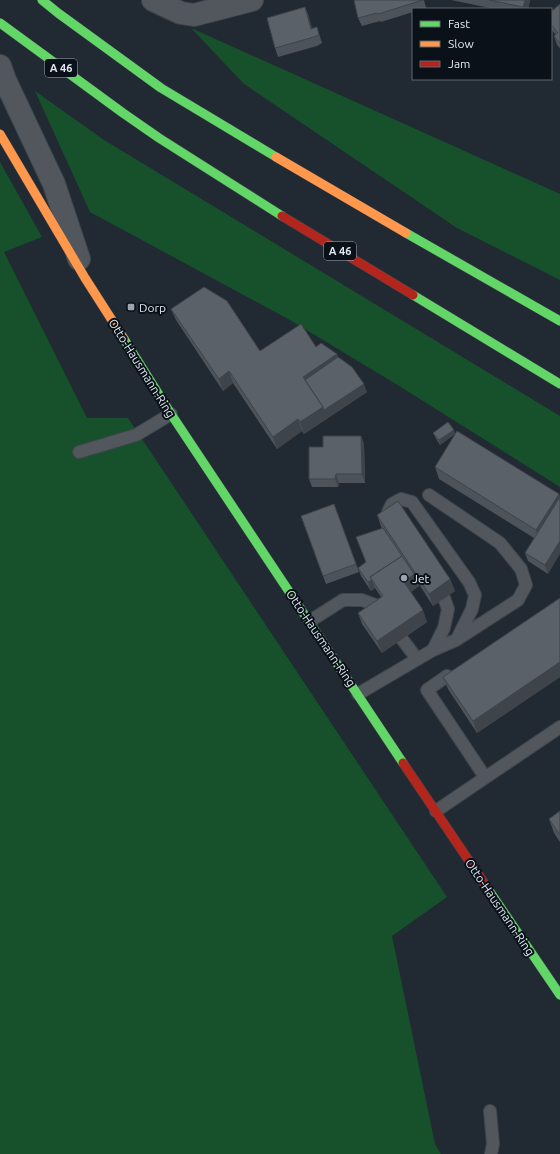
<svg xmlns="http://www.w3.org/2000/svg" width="560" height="1154" viewBox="0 0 560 1154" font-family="Ubuntu,sans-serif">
	<rect width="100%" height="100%" fill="#212932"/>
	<path fill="#17512c" d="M191 28 560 194V280L457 228 244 84Z
		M35 91 104 140 560 416V487L396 384 290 320 90 212Z
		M0 162 42 237 4 252 87 418H128L447 897 392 936 435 1144 441 1154H0Z"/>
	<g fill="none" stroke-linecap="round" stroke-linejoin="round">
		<defs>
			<path id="lane" d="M79 452 136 435 171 414
				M391 520 388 512 392 504 401 499 412 502 469 582 475 595 472 609 457 639
				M310 621 343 600H362L378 606 382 611
				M402 639 417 659
				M433 650 444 628 448 609 444 598
				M447 676 427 690 485 777
				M358 694 433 650 456 640 518 600 526 585 521 569 500 543 429 495
				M436 811 560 727
				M490 1111 493 1144 491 1154"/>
			<path id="street" d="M153 0 181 13 194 15 252 0
				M0 66 5 80 54 184 79 259"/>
			<path id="fast" d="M42 0 58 13 161 88 276 157
				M0 23 123 113 159 138 282 216
				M406 233 560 321
				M413 295 560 384
				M124 339 171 414 403 763
				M488 889 560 995"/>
			<path id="slow" d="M0 134 85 278 124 339
				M276 157 406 233"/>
			<path id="jam" d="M282 216 413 295
				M403 763 488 889"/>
		</defs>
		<use href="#lane" stroke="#3e454c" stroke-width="14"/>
		<use href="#street" stroke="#3e454c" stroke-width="24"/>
		<use href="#fast" stroke="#3e454c" stroke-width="10"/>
		<use href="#slow" stroke="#3e454c" stroke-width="10"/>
		<use href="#jam" stroke="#3e454c" stroke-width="10"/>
		<use href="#lane" stroke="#51575d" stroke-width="12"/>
		<use href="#street" stroke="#51575d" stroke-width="22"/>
		<use href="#fast" stroke="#63d668" stroke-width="9"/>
		<use href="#slow" stroke="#ff974d" stroke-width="9"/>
		<use href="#jam" stroke="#b3261e" stroke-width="9"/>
	</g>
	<path fill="#4d535a" d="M424 0 426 8 413 9V12L381 22 380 21 362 26 358 18Z
		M451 0H530L528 9H495Z
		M560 4V48L557 45 554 36 556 35 551 29V12Z
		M305 7 312 28 317 27 322 43 317 46 278 57 275 48Z
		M171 309 260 351 316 347 337 354 338 357 367 392 304 434 302 431 277 449 233 383 223 391 176 320Z
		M454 430 455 434 559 494 560 497 548 574 528 561 525 553 534 538 439 479 435 467 455 434 440 445 435 437 433 433Z
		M361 436 364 444 365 483H339L338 487H312L309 479 323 447Z
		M334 504 359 572 326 584 323 576Z
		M377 515 450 579 455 591 433 606 417 581 419 586 411 592 427 622 382 653 362 624 358 613 381 597 375 588 371 591 361 576 358 568 366 562 356 537 382 529Z
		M560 598V677L477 733 448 689 443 677Z
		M560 811V842L554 833 549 819Z"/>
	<path fill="#3f444a" d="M525 0H530L528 9H524L523 7Z
		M305 7 309 16 314 37 311 29Z
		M337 354 341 366 309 387 303 377Z
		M229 371 233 383 223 391 219 379Z
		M364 384 367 392 304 434 300 422 323 407Z
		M298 419 302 431 277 449 273 437Z
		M454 430 455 434 440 445 439 440Z
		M361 436 364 444 365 483 362 474Z
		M336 474 339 483 338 487 335 479Z
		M559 494 560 497 540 542 536 530Z
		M560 541V554L548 574 545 565Z
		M414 574 419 586 408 594 404 582Z
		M450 579 455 591 433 606 429 594Z
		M372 580 375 588 371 591 368 582Z
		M423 610 427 622 382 653 377 641Z
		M560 662V677L477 733 473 721Z"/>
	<path fill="#5a6169" stroke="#3f444a" d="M354 0H423L378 14 377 13 358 18Z
		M489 0H525L523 7Z
		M560 4V43L554 36 558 33 551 24V12Z
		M305 7 311 29 317 27 319 35 314 37 275 48 267 18Z
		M204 287 227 301 260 351 301 324 316 347 321 343 337 354 303 377 323 407 300 422 298 419 273 437 229 371 219 379 171 309Z
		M338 357 352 367 364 384 324 410 323 407 305 380Z
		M448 422 454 430 439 440 433 433Z
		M457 431 559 494 536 530 435 467Z
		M323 436H361L362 474H336L335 479H309V447H323Z
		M560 497V541L545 565 525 553Z
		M398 501 450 579 429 594 377 515Z
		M334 504 356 564 323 576 301 516Z
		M383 528 402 556 370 577 372 580 368 582 358 568 366 562 356 537Z
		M402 556 414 574 404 582 423 610 377 641 358 613 383 596 370 577Z
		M560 598V662L473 721 443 677Z
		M560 811V835L549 819Z"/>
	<g fill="#9ca5af" stroke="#0b1118" stroke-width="1.5">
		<rect x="127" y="303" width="8" height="8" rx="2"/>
		<circle cx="404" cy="578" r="4"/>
	</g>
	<g text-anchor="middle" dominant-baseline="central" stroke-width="4" stroke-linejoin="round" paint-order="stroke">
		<g fill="#0b1118" stroke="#9fa8b1" stroke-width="1">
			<rect x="45" y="59" width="32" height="18" rx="3"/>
			<rect x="324" y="242" width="32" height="18" rx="3"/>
		</g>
		<g font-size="11" font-weight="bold" fill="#dfe8f2">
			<text x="61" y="68">A 46</text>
			<text x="340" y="251">A 46</text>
		</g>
		<g font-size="12" fill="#dfe8f2" stroke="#0b1118" text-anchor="start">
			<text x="139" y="307">Dorp</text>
			<text x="412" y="578">Jet</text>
		</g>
		<g font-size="12" fill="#dfe8f2" stroke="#0b1118">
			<text transform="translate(142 368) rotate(58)">Otto-Hausmann-Ring</text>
			<text transform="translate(321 638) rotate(56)">Otto-Hausmann-Ring</text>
			<text transform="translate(500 907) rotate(56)">Otto-Hausmann-Ring</text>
		</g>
	</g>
	<rect x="412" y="8" width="140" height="72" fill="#0b1118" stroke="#60676f"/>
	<rect x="420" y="21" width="20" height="6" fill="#63d668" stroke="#60676f"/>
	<text x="448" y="28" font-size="12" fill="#dfe8f2">Fast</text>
	<rect x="420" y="41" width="20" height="6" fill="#ff974d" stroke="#60676f"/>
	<text x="448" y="48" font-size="12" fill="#dfe8f2">Slow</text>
	<rect x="420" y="61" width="20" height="6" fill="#b3261e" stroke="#60676f"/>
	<text x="448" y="68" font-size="12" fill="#dfe8f2">Jam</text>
</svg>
